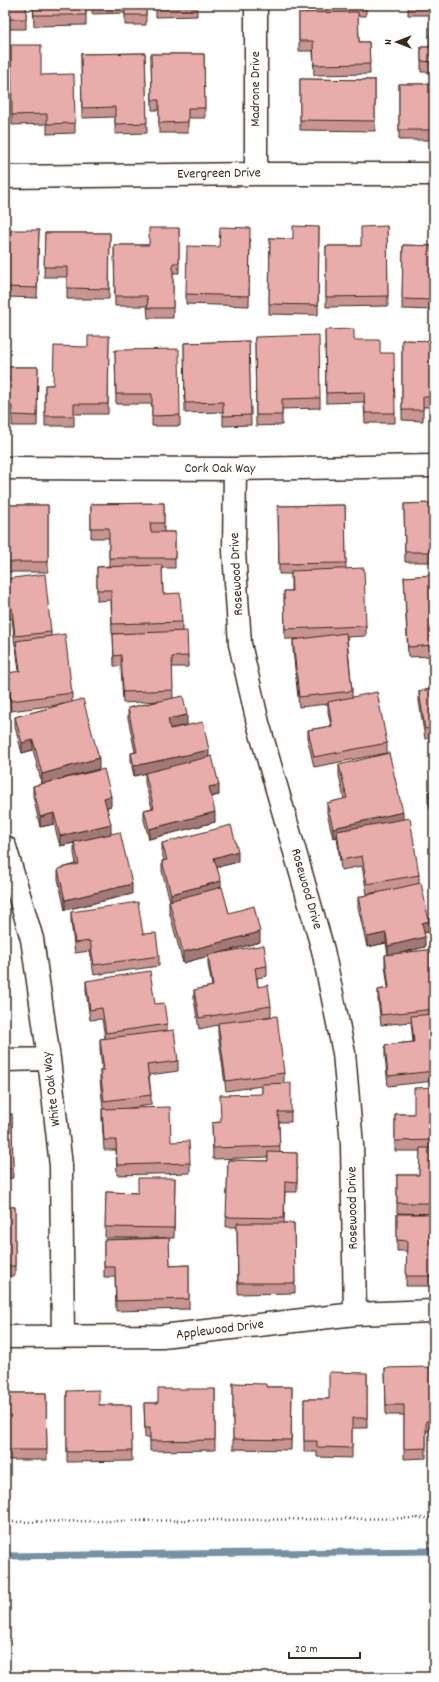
<svg xmlns="http://www.w3.org/2000/svg" width="439" height="1682" viewBox="0 0 439 1682" font-family="Dekko,sans-serif">
	<rect width="100%" height="100%" fill="#fff"/>
	<filter id="ink" filterUnits="userSpaceOnUse"><feTurbulence type="fractalNoise" baseFrequency=".025" numOctaves="2"/><feDisplacementMap in="SourceGraphic" scale="8" xChannelSelector="R" yChannelSelector="G"/><feConvolveMatrix kernelMatrix="1 2 1 2 8 2 1 2 1" color-interpolation-filters="sRGB"/></filter>
	<g filter="url(#ink)">
		<g fill="none" stroke-linecap="round" stroke-linejoin="round">
			<path stroke="#7791a4" stroke-width="7" d="M5 1556 434 1551"/>
			<defs>
				<path id="minor" d="M256 174V5
					M5 177 256 174H434
					M5 468 235 469 434 466
					M235 469 234 551 240 644 258 723 323 950 344 1053 352 1145 355 1314
					M5 847 32 939 49 1059 61 1166 63 1337
					M5 1060 49 1059
					M5 1337 162 1336 355 1314 434 1311"/>
			</defs>
			<use href="#minor" stroke="#3b2a1e" stroke-width="25"/>
			<path stroke="#3b2a1e" stroke-width="2.5" stroke-dasharray="1 3" stroke-linecap="butt" d="M5 1522 434 1518"/>
			<use href="#minor" stroke="#fff" stroke-width="22"/>
		</g>
		<path fill="#c89593" stroke="#3b2a1e" d="M5 5H26V29H5Z
			M33 5H86V25L34 26Z
			M92 5H146V25H125V13L92 14Z
			M156 5H197V16L156 17Z
			M307 5H366V16H358L359 42H369L370 74 314 75 313 51H299V13H307Z
			M408 5H434V72H421V47H430L431 15H408Z
			M11 45 41 75 75 123V133L47 134V124L12 125Z
			M145 53 147 133 115 134V117L82 118 81 54Z
			M151 54H204L205 118H188V133H159V110H152Z
			M300 79 375 80V131L300 130Z
			M399 84H434V140H399Z
			M387 226 388 306 326 307V246H361Z
			M319 227 318 315 269 314 270 238 293 239Z
			M179 228V273H173V318H148L147 306H115L114 245H149Z
			M39 230 37 298 6 297 5 322V236L11 237Z
			M45 233H110L109 299H67V277H44Z
			M250 238 249 306 186 304V294L219 247Z
			M403 245 434 246V310L402 309Z
			M325 330 354 340 380 353 395 413V423H365L364 402 326 403Z
			M5 334 7 367H38L37 426H12V416H5Z
			M109 336 108 414H74V426H45V385H53L88 347Z
			M255 337 320 398V408L282 409V425L256 426Z
			M402 340 434 341V418H432V407H423V421L402 420Z
			M249 341 251 425 223 426V412L185 413 184 343Z
			M115 350 180 415V426H152V404H116Z
			M164 503V532H175V568H162L163 594 182 622V631L188 656V667H172L173 698 187 725 209 757 219 795 211 797 215 822 149 839 144 820V810L152 808 145 783V773L134 776 131 763V753L135 752 128 718V708L159 701 123 703 121 666H114L113 634H123H112L111 600 97 601V567L109 566V538H91V504Z
			M434 503V562H405L404 504Z
			M5 505H48V572H5Z
			M345 505 346 569 366 626V636L347 637 352 691V697L387 743V753L314 767 308 741V730L331 726 328 712V704L299 707 293 650V640L299 639H285L284 591H291V574H279L278 506Z
			M434 575V656L408 657 404 577Z
			M5 579 51 632V636L72 693V702L99 769 60 780 111 806 107 807 111 834 132 894 65 910 58 879V869L76 864 74 853V843L60 846 54 824 40 827 33 796V786L42 784 33 750 22 753 15 727V717L64 704 11 711 8 683V673L19 672 16 646H15L12 618 5 619Z
			M434 657V737L425 739 419 701V691L432 689 429 668V658Z
			M339 765 403 820 419 875V883L429 932 424 933 425 947 396 954 434 949V1081L388 1086 385 1056V1045L413 1042 411 1022 381 1025 378 1000V990L388 988 385 965V955H388L386 943 367 947 358 907V897L378 892 367 894 362 866 341 870 337 837 333 838 327 813V803L344 799 339 775Z
			M434 790V820L428 802V792Z
			M162 843 238 862 217 867 221 887 229 913 260 942 216 954 267 966V976L257 978 258 987 271 1006V1016L253 1019 284 1073V1084L291 1112V1122H279L280 1153H297V1192H285L284 1223H294L295 1293 238 1294 237 1227H226L228 1160 268 1161V1157L213 1159 212 1123 220 1122 262 1094V1086L226 1091 218 1034V1025L199 1029 194 1000V990L212 986 208 965V956L183 963 169 911V901H170L162 871V861L164 860 162 853Z
			M71 912 143 934 159 956V966L94 975 90 951 75 953 71 922Z
			M86 981 155 1004 167 1024V1030L178 1061V1071L149 1075 151 1095V1105L123 1109 171 1142 190 1163V1173L117 1175 116 1150H104L102 1119V1109H103L100 1080V1070H102L100 1049V1039L105 1038 102 1019 90 1020 86 991Z
			M434 1087V1214L397 1213V1175H419L420 1151H395V1114H414Z
			M5 1114H12L13 1178 5 1179Z
			M175 1178 174 1238H169L170 1266 189 1265V1309L116 1311 115 1277H104V1240L167 1238H105L106 1192 138 1193Z
			M5 1207H15V1276H5Z
			M397 1214H434V1286H406L407 1251H397Z
			M385 1368 431 1382H434V1431H426V1458L404 1459V1415H386Z
			M367 1373V1428H352V1458L317 1457V1452H304V1399H329Z
			M233 1383 266 1387H292L291 1450 233 1449Z
			M215 1389V1450L150 1451V1438H145L144 1403H158Z
			M67 1391 99 1405H131L132 1461 67 1462Z
			M5 1393H46L47 1460H5Z"/>
		<path fill="#a27978" stroke="#3b2a1e" d="M187 715V725L168 729V719Z
			M33 740V750L22 753V743Z
			M209 750V760L134 776V766Z
			M99 758V769L42 784V774Z
			M219 785V795L209 797V787Z
			M111 796V806L104 808V798Z
			M215 812V822L149 839V829Z
			M403 812V822L337 831V837L333 838V828Z
			M54 813V824L40 827V817Z
			M111 824V834L60 846V836Z
			M238 851V862L214 868V858Z
			M221 881V891L171 904V894Z
			M132 884V894L65 910V900Z
			M429 921V932L422 933V923Z
			M260 932V942L183 963V952Z
			M386 933V943L367 947V937Z
			M425 937V947L388 956V946Z"/>
		<path fill="#e8adab" stroke="#3b2a1e" d="M5 5H26V19H5Z
			M33 5H86V15H34Z
			M125 5H146V15H125Z
			M156 5H197V6L156 7Z
			M307 5H366L307 6Z
			M358 12 359 42H369L370 64 314 65 313 41H299V13Z
			M431 12H434V62L421 61V47H430Z
			M11 45H41V75L74 74 75 123 47 124V114L12 115Z
			M145 53 147 123 115 124V107L82 108 81 54Z
			M151 54H204L205 108H188V122L159 123V100H152Z
			M300 79 375 80V121L300 120Z
			M399 84H434V130H399Z
			M293 226 319 227 318 305 269 304 270 238 293 239Z
			M387 226 388 296 326 297V246H361V227Z
			M220 227 250 228 249 296 186 294 187 246 219 247Z
			M149 228H179V263H173V308H148L147 296H115L114 245H149Z
			M11 230H39L37 288 6 287 5 312V236L11 237Z
			M45 233H110L109 289 67 288V267H44Z
			M403 245 434 246V300L402 299Z
			M354 329V340H380V353H394L395 413H365L364 392 326 393 325 330Z
			M5 334 7 335 6 367H38L37 416 12 415V406H5Z
			M319 335 320 398 282 399V415H256L255 337Z
			M88 336H109L108 404H74V416H45V385H53L54 346 88 347Z
			M402 340 434 341V408H432V397H423V410H402Z
			M249 341 251 415 223 416V402L185 403 184 343Z
			M179 349 180 415 152 416V394H116L115 350Z
			M164 503V523H150L151 532H175V558H109V528H91V504Z
			M434 503V552H405L404 504Z
			M5 505H48V562H5Z
			M345 505 346 563 279 564 278 506Z
			M162 565 163 594 180 593 182 622 112 624 111 590H97V567Z
			M364 568 366 626 285 629 284 591H292L291 571Z
			M45 574 51 632 15 636 12 608 5 609V579Z
			M434 575V645L408 647 404 577Z
			M187 631 188 656 172 657 173 690 123 692 121 655 114 656 113 634Z
			M346 633 352 691 299 697 293 640Z
			M65 634 72 693 11 701 8 673 20 671 16 641Z
			M434 657V727L425 729 419 691 434 689 429 658Z
			M377 692 387 743 314 757 308 730 332 726 328 702Z
			M183 696 187 715 168 719 170 729 203 722 209 750 134 766 131 753 137 752 128 708Z
			M83 699 99 758 42 774 33 740 22 743 15 717Z
			M389 753 403 812 333 828 327 803 347 798 339 765Z
			M212 756 219 785 209 787 215 812 149 829 144 810 154 808 145 773Z
			M104 769 111 796 104 798 111 824 60 836 54 813 40 817 33 786Z
			M434 790V810L428 792Z
			M410 818 419 875 367 884 362 856 341 860 337 831Z
			M231 825 238 851 214 858 221 881 171 894 162 861 167 860 162 843Z
			M120 832 132 884 65 900 58 869 79 864 74 842Z
			M421 883 429 921 422 923 425 937 388 946 386 933 367 937 358 897Z
			M222 887 229 913 254 906 260 932 183 952 169 901Z
			M138 902 143 934 156 933 159 956 94 965 90 941 75 943 71 912Z
			M264 945 267 966 255 968 258 987 268 985 271 1006 199 1018 194 990 213 986 208 955Z
			M434 949V1009L381 1015 378 990 389 988 385 955Z
			M150 971 155 1004 164 1003 167 1024 106 1033 102 1008 90 1010 86 981Z
			M434 1014V1071L388 1076 385 1045 414 1042 411 1016Z
			M277 1016 284 1073 226 1081 218 1023Z
			M174 1030 178 1061 147 1065 151 1095 104 1101 100 1070H104L100 1039Z
			M291 1083V1112H278L280 1146 213 1148 212 1123 221 1122 220 1095 262 1094V1084Z
			M434 1087V1140L395 1141V1114H414V1088Z
			M170 1107 171 1142 189 1141 190 1163 117 1165 116 1140H104L102 1109Z
			M5 1114H12L13 1168 5 1169Z
			M420 1148H434V1203H397V1175H419Z
			M268 1152 297 1153V1182L285 1181 284 1218 226 1217 228 1160 268 1161Z
			M138 1178H175L174 1228 105 1227 106 1192 138 1193Z
			M5 1207H15V1266H5Z
			M397 1214H434V1276H406L407 1241 397 1240Z
			M237 1223H294L295 1283H238Z
			M169 1238 170 1266 189 1265V1299L116 1301 115 1267H104V1240Z
			M431 1367V1382H434V1421H426V1448L404 1449V1405H386L385 1368Z
			M329 1372 367 1373V1418H352V1448L317 1447V1441H304V1399H329Z
			M233 1383 266 1384V1387H292L291 1440 233 1439Z
			M158 1389H215V1440L150 1441V1428H145L144 1403H158Z
			M99 1390V1405H131L132 1451 67 1452V1391Z
			M5 1393H46L47 1450H5Z"/>
	</g>
	<g text-anchor="middle" dominant-baseline="central" stroke-width="4" stroke-linejoin="round" paint-order="stroke">
		<g font-size="14" fill="#3b2a1e" stroke="#fff">
			<text transform="translate(256 89) rotate(-90)">Madrone Drive</text>
			<text transform="translate(219 174) rotate(-1)">Evergreen Drive</text>
			<text x="220" y="469">Cork Oak Way</text>
			<text transform="translate(237 574) rotate(-93)">Rosewood Drive</text>
			<text transform="translate(306 889) rotate(74)">Rosewood Drive</text>
			<text transform="translate(52 1089) rotate(-97)">White Oak Way</text>
			<text transform="translate(353 1208) rotate(-91)">Rosewood Drive</text>
			<text transform="translate(220 1330) rotate(-7)">Applewood Drive</text>
		</g>
	</g>
	<rect width="439" height="1682" fill="none" stroke="#fff" stroke-width="20"/>
	<rect x="10" y="10" width="419" height="1662" fill="none" stroke="#3b2a1e" stroke-width="1.5" filter="url(#ink)"/>
	<g transform="translate(397 42) rotate(270)" stroke="#ffffff" stroke-width="3" paint-order="stroke">
	<path d="M0-3L7 15L0 10L-7 15Z" fill="#3b2a1e"/>
	<text y="-6" font-size="11" font-weight="bold" text-anchor="middle" fill="#3b2a1e">N</text>
	</g>
	<path d="M289 1652v6h71v-6" fill="none" stroke="#3b2a1e" stroke-width="2"/>
	<text x="295" y="1652" font-size="12" fill="#3b2a1e" stroke="#ffffff" stroke-width="3" paint-order="stroke">20 m</text>
</svg>
